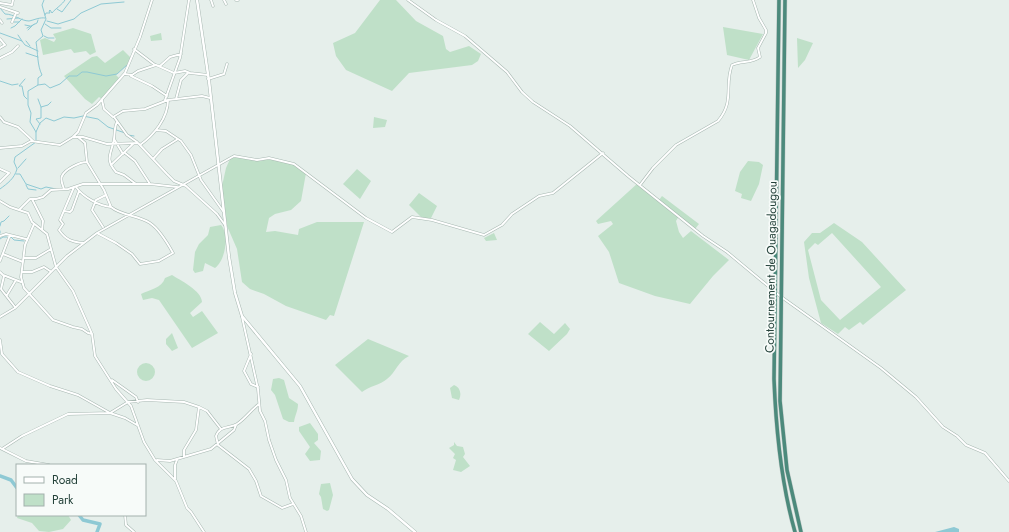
<svg xmlns="http://www.w3.org/2000/svg" width="1009" height="532" viewBox="0 0 1009 532" font-family="Jost,sans-serif">
	<rect width="100%" height="100%" fill="#e6efeb"/>
	<path fill="#bfe0c8" fill-rule="evenodd" d="M380 0H396L416 21 443 36 446 49 450 52 469 46 481 54 478 61 472 65 409 73 392 91 346 70 336 56 333 43 355 33Z
		M723 27 763 34 749 60 727 55Z
		M73 28 91 34 96 52 90 55 86 51 74 53 71 49 43 55 40 40 45 38 54 42 56 39 53 34Z
		M161 33 162 40 151 41 150 36Z
		M797 38 813 43 805 60 798 68Z
		M123 50 131 58 129 63 116 75 119 78 102 99 99 97 92 104 85 99 64 76 92 57 97 56 105 63Z
		M374 117 387 120 385 127 373 128Z
		M235 157 258 161 270 159 290 162 306 173 301 201 291 210 275 214 269 218 266 232 275 231 298 235 299 229 317 222H364L334 316 330 315 326 320 286 306 264 294 250 289 242 282 237 249 227 226 222 186 226 168 230 159Z
		M748 161 759 162 763 165 759 184 751 201 741 198 742 194 735 191 740 172Z
		M357 169 371 181 360 199 343 184Z
		M638 183 659 200 662 196 699 224 695 229 679 216 676 221 679 232 683 238 691 231 729 260 713 276 690 304 655 296 619 283 609 252 598 236 613 224 611 221 598 224 596 221Z
		M419 193 437 206 431 218H422L409 205Z
		M834 223 862 242 906 290 863 325 860 322 849 330 845 327 838 334 821 323 809 278 804 242 812 233H820ZM832 233 881 287 840 320 821 300 808 250 815 243 818 245Z
		M221 225C230 235 225 261 215 268L205 263 203 271 195 273 193 270 195 252 199 244 208 235 210 227Z
		M494 233 497 240 486 241 484 238Z
		M172 275C180 280 202 291 202 302L190 313 193 317 202 311 218 333 192 348 159 300 152 298 143 300 141 294C149 290 162 288 165 278Z
		M540 322 554 334 565 323 570 329 567 334 549 351 528 334Z
		M172 333 178 348 172 351 166 344V339Z
		M368 339 409 356C398 361 396 372 387 379 380 385 370 386 362 392L335 365Z
		M137 372a9 9 0 1 1 18 0a9 9 0 1 1-18 0Z
		M279 378 284 380 289 398 298 404C298 411 295 415 294 422H289L283 419 275 395 271 390 273 379Z
		M454 385C460 387 462 394 459 400L452 398 450 388Z
		M310 423 318 434V440L314 443 321 451 320 460 310 461 305 454 310 447 299 431V427Z
		M454 442 457 446 463 447 465 454 463 457 470 466 461 472 453 470 456 460 453 458 455 454 449 448 454 445Z
		M330 483 333 495 329 510 327 511 323 509 321 497 319 494 321 484Z
		M18 515H68L71 520 63 529 49 532 39 531 32 523 17 518Z"/>
	<path fill="#8ec9d4" d="M954 527 959 529V532H935Z"/>
	<g fill="none" stroke-linecap="round" stroke-linejoin="round">
		<path stroke="#8ec9d4" stroke-width="1" d="M0 8 5 14C14 14 21 21 29 21 34 20 40 17 45 18
			M57 9 62 12 71 0
			M45 15 46 13H50L49 11 50 10 52 13C55 9 63 4 65 0
			M7 19 18 18
			M47 21 58 24 74 19 81 13 101 4 124 2
			M14 22H19
			M45 24 51 28H61
			M25 25 30 26
			M11 28 15 26 22 19
			M27 28 37 23 38 20
			M28 30 34 24
			M0 33 22 41 25 45 38 51
			M18 35 22 41
			M44 36 48 38H54
			M26 41 30 46
			M26 53 38 57
			M25 79 19 86H22L24 96 27 99
			M0 81 12 85 18 84
			M38 85 45 84 50 88 60 84 69 76H77L82 72H87L106 76 117 74 127 65
			M38 99 41 107
			M40 124 36 119 41 118V107L48 105 51 102
			M36 132 40 123 46 118 54 121 64 117 74 118 83 116 98 119 108 127 125 133
			M128 135 134 136
			M18 168 26 159
			M16 174H20L26 184 41 189 46 187 56 189
			M26 185 28 189 36 190
			M0 189C8 183 14 179 17 169L14 162 15 157 36 142V132L30 122 31 113 28 105V91L38 85V78L42 75C37 65 38 53 36 42L43 36 41 30 46 19 42 5 44 0
			M0 226 1 222 4 221 9 216
			M0 231V233
			M11 237 14 240 24 241
			M0 239 3 237H7"/>
		<path stroke="#8ec9d4" stroke-width="3.5" d="M0 476 11 480 17 488
			M79 515 83 520 100 524 97 532"/>
		<defs>
			<path id="minor" d="M211 0 213 6
				M224 0 226 4
				M236 0H238
				M408 0 436 20 465 36 507 72 522 92 533 102 570 126 628 176 703 236 727 252 780 296 881 368 916 397 943 427 957 436 966 445 985 453 1009 481
				M0 3 12 5 13 0
				M0 7 18 13
				M0 20 2 23
				M12 22 16 13
				M0 39 5 45 0 48
				M134 49 155 65
				M0 58 12 52 18 46
				M160 66 170 57 181 54
				M125 74 132 75 138 71 156 65 174 73 185 71 190 73 208 75
				M131 76 152 86 167 96
				M208 79 224 74 227 64
				M176 99 181 80 188 73
				M102 100 104 109 113 117 123 111 145 109 168 100 202 96 210 98
				M165 100 180 58 189 0
				M0 117 4 122 18 127 33 141
				M114 117 127 135 137 142
				M117 122C114 128 115 133 114 139 112 153 104 158 116 172L124 175 136 184
				M156 130 166 131 181 141 191 155 201 180 223 211
				M73 137H83L107 144 138 143 167 174 174 181 186 186 217 214 225 225
				M78 137 85 143 87 162
				M114 139 123 154
				M140 145C154 135 168 118 168 100
				M0 148 22 146 31 141 60 145 73 137 78 132 86 113 97 105 125 73 140 37 152 0
				M125 153 135 161 150 184
				M153 159 162 149 178 139
				M111 165 134 143
				M0 169 9 173 0 182
				M640 185 653 168 676 145 718 121C735 101 724 86 732 65 741 60 751 64 760 57L758 48 766 33V30L759 18 753 0
				M74 187 60 220 63 224 59 230C66 240 72 242 83 243
				M76 187C83 197 99 206 111 207
				M64 189C63 186 60 180 62 176 65 169 80 162 87 162L104 190 111 207C122 216 138 215 150 223 159 229 168 244 173 253L159 261 140 264 132 254 116 243 97 233
				M32 199 43 221 42 230
				M0 201 10 207 28 213 32 222 47 234 56 267 73 291 92 334 95 356 116 389 131 406 144 442 155 460 176 481 187 508 191 512 204 532
				M19 210 30 199H36L43 197 51 190 68 189 83 184H150L177 187
				M64 211 70 212 72 210 79 191
				M34 224 25 245 21 277 24 288 53 320 73 327 82 329 88 333 92 334
				M103 227 92 210 96 200 106 195
				M0 236 6 234 26 239
				M3 254 23 262
				M24 258H36L51 249
				M0 261 10 235
				M0 272 4 276 1 289 15 307
				M22 272H32L44 267 50 271
				M3 275 21 282
				M7 295 16 280
				M0 317 15 308 67 256 97 233 234 156 257 160 269 158 294 164 366 218 392 232 412 217 432 220 484 235 502 225 512 214 539 196 553 193 603 153
				M242 317 258 389 260 411 265 421 269 440 276 460 286 480 290 498 301 516 306 532
				M0 340 2 354 18 372 50 386 78 395 110 413 125 418 137 425
				M251 354 244 371 251 384 258 387
				M112 380 136 397 138 402
				M259 404C251 410 245 419 237 424 229 429 220 425 216 436L218 445 249 469 256 481 261 496 282 508 293 504
				M0 448 26 461 49 465
				M2 449 22 436 68 414 110 413 128 402 147 400 184 402 199 407 207 411 221 429
				M184 457V450L196 430 199 407
				M157 460 170 461 211 449 234 430 236 425
				M175 479V465L177 460
				M125 515 126 525 134 532"/>
			<path id="tertiary" d="M197 0 209 81 229 257 235 293 242 316 300 386 352 479 367 495 388 509 415 532"/>
			<path id="trunk" d="M779 0 774 379C776 430 781 483 795 532
				M785 0 780 401 787 470 801 532"/>
		</defs>
		<use href="#minor" stroke="#a8b8b2" stroke-width="3"/>
		<use href="#tertiary" stroke="#a8b8b2" stroke-width="3.5"/>
		<use href="#trunk" stroke="#c2cac8" stroke-width="4.5"/>
		<use href="#minor" stroke="#fff" stroke-width="2"/>
		<use href="#tertiary" stroke="#fff" stroke-width="2.5"/>
		<use href="#trunk" stroke="#4c8a7c" stroke-width="3.5"/>
	</g>
	<g text-anchor="middle" dominant-baseline="central" stroke-width="3.5" stroke-linejoin="round" paint-order="stroke">
		<g font-size="12" fill="#24423a" stroke="#f7fbf9">
			<text transform="translate(771 267) rotate(-89)">Contournement de Ouagadougou</text>
		</g>
	</g>
	<rect x="16" y="464" width="130" height="52" fill="#f7fbf9" stroke="#a3b1ad"/>
	<rect x="24" y="477" width="20" height="6" fill="#ffffff" stroke="#a3b1ad"/>
	<text x="52" y="484" font-size="12" fill="#24423a">Road</text>
	<rect x="24" y="494" width="20" height="12" fill="#bfe0c8" stroke="#a3b1ad"/>
	<text x="52" y="504" font-size="12" fill="#24423a">Park</text>
</svg>
